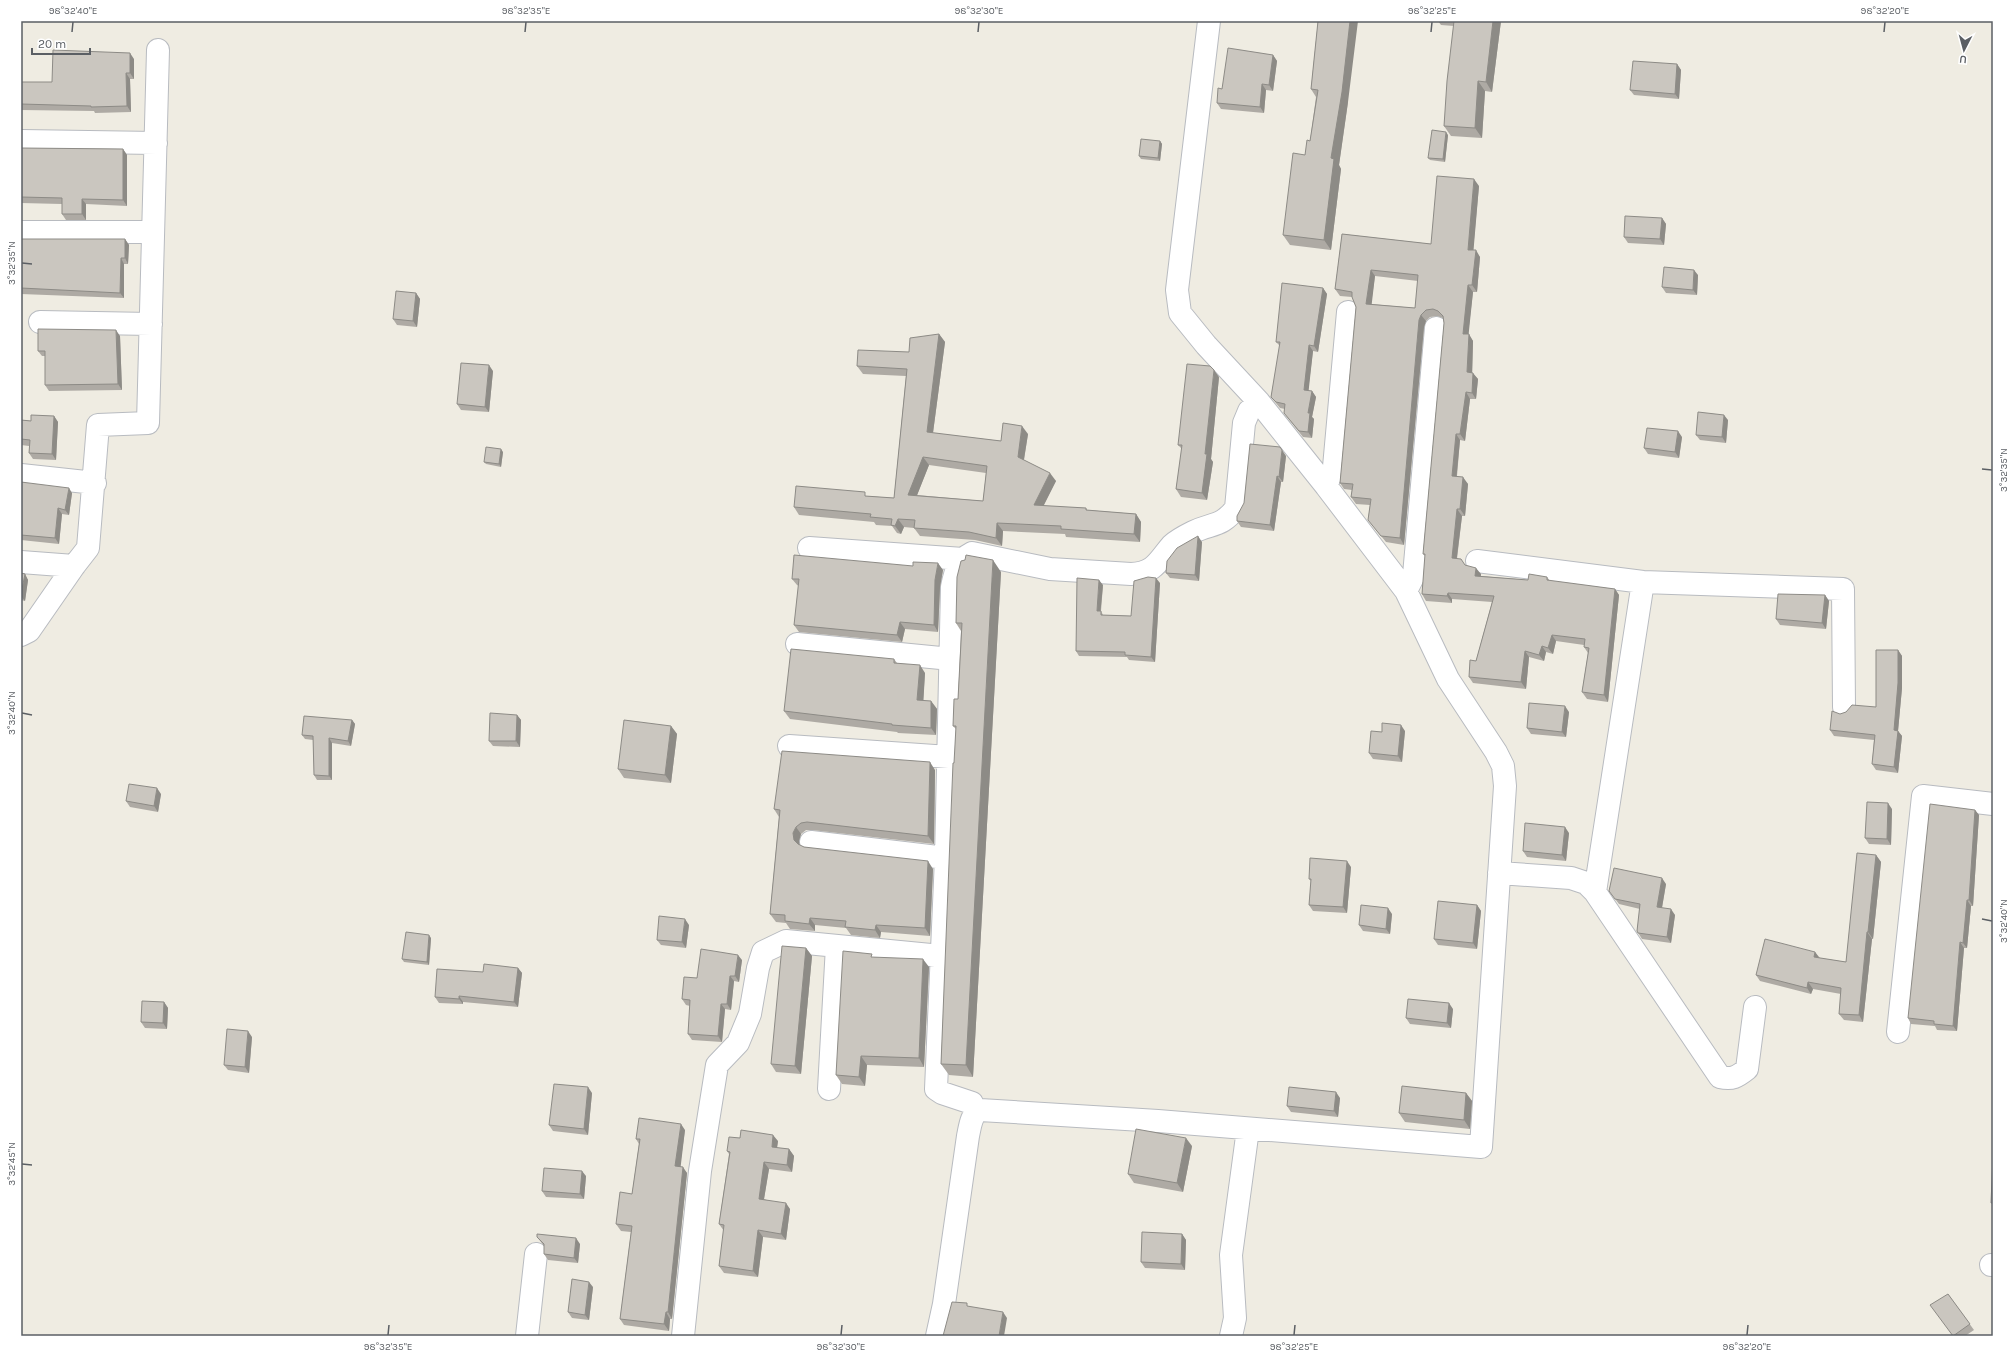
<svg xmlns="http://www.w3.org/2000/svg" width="2014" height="1357" viewBox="0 0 2014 1357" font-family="Karla,sans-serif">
	<rect width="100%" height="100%" fill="#efece2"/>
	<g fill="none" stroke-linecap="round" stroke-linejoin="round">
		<defs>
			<path id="minor" d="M21 141 156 143
				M21 232H153
				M40 322 151 324
				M21 475 95 483
				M1326 486 1334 467 1348 312
				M809 548 963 559
				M1477 561 1643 582 1843 589 1844 707
				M21 562 74 566
				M1406 591 1414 575 1436 328
				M21 635 29 631 74 566 88 548 98 425 148 423 158 50
				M797 644 951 659
				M789 746 949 757
				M811 842 946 858
				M1499 873 1571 878 1586 883 1595 892 1720 1077C1732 1080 1737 1077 1747 1069L1755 1007
				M1595 892 1643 582
				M1898 1032 1923 796 1993 804
				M829 1089 837 946
				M976 1112 972 1103 942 1093 936 1089 946 858 952 587C955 572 958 560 972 553L1050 569 1131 574C1155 573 1158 561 1172 545 1177 540 1187 535 1193 532 1212 523 1222 527 1236 508L1244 423 1249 411 1259 402
				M1991 1265H1993
				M527 1336 536 1254
				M683 1336 700 1171 717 1065 738 1043 750 1014 758 968 763 952 786 941 941 956
				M937 1336 944 1304 968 1136C970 1127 971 1114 980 1110L1158 1121 1481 1147 1505 786 1503 766 1496 752 1448 679 1406 591 1326 486 1259 402 1206 345 1180 313 1177 290 1209 21
				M1231 1336 1235 1318 1231 1255 1248 1129"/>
		</defs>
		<use href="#minor" stroke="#b8bbc0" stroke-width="24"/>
		<use href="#minor" stroke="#fff" stroke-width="22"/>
	</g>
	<path fill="#aeaaa4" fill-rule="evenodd" d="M1318 21 1348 102 1339 165 1341 169 1331 250 1290 245 1283 235 1305 155 1310 141 1316 97 1311 89Z
		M1438 21H1501L1492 92 1485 91 1482 138 1451 136 1444 126 1454 26 1441 25Z
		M1273 55 1277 61 1273 91 1266 90 1264 113 1221 109 1217 103 1222 89Z
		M134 59V79H130L131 112 95 113 94 111 21 110V82H52Z
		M1677 64 1681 70 1679 99 1634 95 1630 90Z
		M1448 135 1445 162 1430 160 1428 158Z
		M1160 141 1162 144 1160 161 1141 159 1139 156Z
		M21 148 123 149 127 155V206L86 204V220H66L62 214V204L21 203Z
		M1479 186 1473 250 1480 257 1477 292H1473L1468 334 1473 341 1472 373 1478 379 1476 399H1470L1465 441 1460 440 1457 476 1468 484 1465 516H1462L1457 559 1465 565 1481 574V576L1528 580 1547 577 1550 581 1615 589 1619 595 1608 702 1587 699 1582 692 1588 653 1584 647V645L1556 641 1553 654 1546 652 1544 661 1529 657 1526 689 1473 683 1469 677 1476 661 1492 602 1452 599V603L1426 601 1422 594 1425 556 1423 554 1444 323 1443 318 1437 316 1430 317 1426 321 1424 327 1404 545 1386 542 1368 520 1370 505 1356 504 1351 497 1352 490 1344 489 1340 483 1356 307 1352 297 1340 296 1335 289 1342 234 1431 244ZM1375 276 1418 281 1415 308 1371 304Z
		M1662 218 1666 224 1664 245 1628 243 1624 237Z
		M21 239H125L129 245 128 264H124V298L21 294Z
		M1698 275 1697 295 1666 293 1662 287Z
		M1323 288 1327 294 1318 352 1313 351 1308 391H1312L1316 397 1312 417 1314 419 1312 438 1303 437 1284 413 1285 409 1280 408 1271 397 1280 346 1276 342Z
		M416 293 420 299 417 327 397 325 393 319Z
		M939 334 945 342 933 433 1001 441 1028 434 1024 460 1056 481 1043 506 1086 508 1087 510 1136 514 1141 522 1140 542 1066 537 1065 534 1003 531 1002 546 975 540 920 536 914 528 904 527 901 534 897 533 892 526 876 525 874 522 799 515 794 507 868 496 894 498 906 376 863 374 857 366 909 352ZM929 465 986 473 983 501 917 495Z
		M120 336 122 390 49 391 45 385V356H42L38 351Z
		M493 371 489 412 461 410 457 404Z
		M1219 377 1211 459 1213 462 1207 500 1181 497 1176 489 1182 449 1178 445Z
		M54 416 58 422 56 460 33 459 29 453V446L21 445V420L31 421Z
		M1728 420 1726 443 1700 440 1696 435Z
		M1682 437 1679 458 1648 454 1644 448Z
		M503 452 501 467 486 464 484 462Z
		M1286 456 1283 482H1281L1274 531 1241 527 1237 521Z
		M21 482 72 493 69 515 62 514 59 544 21 540Z
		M1202 542 1199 581 1170 578 1166 573Z
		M943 570 940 587 938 632 905 629 902 642 799 632 794 625 799 586 797 585 792 579Z
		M1001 572 973 1077 949 1075 941 1064 956 729 953 726 958 699 961 631 956 623Z
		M21 573 25 574 28 580 25 601 21 600Z
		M1160 583 1155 662 1129 660 1127 657 1079 656 1076 651 1103 585 1101 611 1103 615 1131 616Z
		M1825 595 1829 601 1826 629 1780 625 1776 619Z
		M1898 650 1902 656V688L1898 731 1902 736 1898 773 1876 770 1872 764 1874 740 1834 736 1830 730 1840 714 1876 707Z
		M894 659 897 663 925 673 923 701H931L937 709 936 735 898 733 897 732 790 719 784 711Z
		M1569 712 1566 737 1531 734 1527 728Z
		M517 715 521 720 520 747 493 746 489 741Z
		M352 720 355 724 351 746 332 743V780H317L314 775 313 740 305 739 302 735Z
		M671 726 677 734 671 783 624 778 618 769Z
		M1405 731 1402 762 1373 759 1369 753 1382 732Z
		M935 770 934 844 812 830H806L801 834 799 841V845L804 847 933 869 930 936 881 932 880 938 851 935 846 928 815 925V931L790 929 786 923 776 922 770 914 779 817 774 809Z
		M161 794 158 812 130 807 126 801Z
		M1892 809 1891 845 1869 844 1865 838Z
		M1975 810 1979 815 1973 906H1971L1967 948H1964L1957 1031 1937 1030 1935 1026 1911 1024 1908 1018Z
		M1569 833 1566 861 1527 857 1523 851Z
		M1876 855 1881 862 1873 939H1872L1863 1022 1844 1020 1839 1014 1841 994 1813 989 1811 994 1760 981 1756 975 1815 952 1820 958 1846 962Z
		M1351 867 1347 913 1313 911 1309 905 1311 881 1309 879Z
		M1666 884 1662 908 1675 915 1671 943 1642 939 1637 931 1640 909 1619 904 1609 891Z
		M1477 905 1481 911 1477 949 1438 945 1434 939Z
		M1392 914 1390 934 1363 931 1359 925Z
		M689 925 686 948 661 945 657 940Z
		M431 938 429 965 404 962 402 959Z
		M806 948 812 956 801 1074 776 1072 771 1064Z
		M874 957 929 967 924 1067 867 1065 865 1086 842 1084 836 1075Z
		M742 960 739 982 734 981 731 1010 725 1009 722 1042 692 1040 688 1034 690 1006 686 1005 682 999 697 978Z
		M518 968 522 973 518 1007 463 1002V1004L439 1003 435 997 483 972Z
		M164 1002 168 1008 167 1029 145 1028 141 1022Z
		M1453 1009 1451 1028 1410 1024 1406 1018Z
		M252 1037 249 1073 228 1070 224 1065Z
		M592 1093 588 1135 553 1131 549 1125Z
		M1466 1093 1472 1101 1470 1129 1405 1122 1399 1113Z
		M1340 1098 1338 1117 1291 1112 1287 1106Z
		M685 1130 680 1166 687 1173 672 1319H670L669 1331 624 1325 620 1319 631 1232 621 1231 616 1224 632 1194 639 1144 636 1139Z
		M778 1141 777 1148 789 1149 794 1156 792 1172 769 1169 764 1199 790 1209 786 1240 763 1237 758 1277 724 1273 719 1266 724 1231 719 1224 729 1154 727 1151Z
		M1192 1146 1183 1192 1134 1183 1128 1174Z
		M586 1176 584 1199 546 1197 542 1191Z
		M1182 1234 1186 1240 1185 1270 1145 1268 1141 1262Z
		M537 1237 580 1244 578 1263 548 1260 544 1254V1246Z
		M593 1287 589 1320 572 1318 568 1312Z
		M1948 1294 1974 1330 1965 1336H1952Z"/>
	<path fill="#8d8b86" d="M1350 21H1358L1348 102 1339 165 1341 169 1331 250 1324 240 1331 158Z
		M1493 21H1501L1492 92 1486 82Z
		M130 53 134 59V79L130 73Z
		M1273 55 1277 61 1273 91 1269 85Z
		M1677 64 1681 70 1679 99 1675 94Z
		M126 73 130 79 131 112 127 106Z
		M1478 81 1485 91 1482 138 1475 128Z
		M1262 84 1266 90 1264 113 1260 107Z
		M1446 132 1448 135 1445 162 1443 159Z
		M1160 141 1162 144 1160 161 1158 158Z
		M123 149 127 155V206L123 200Z
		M1474 179 1479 186 1473 256 1468 250Z
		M82 199 86 204V220L82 214Z
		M1662 218 1666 224 1664 245 1660 239Z
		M125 239 129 245 128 264 125 258Z
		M1476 250 1480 257 1477 292 1472 285Z
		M121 258 124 264V298L120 293Z
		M1371 270 1375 276 1371 310 1366 304Z
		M1694 270 1698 275 1697 295 1693 290Z
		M1468 285 1473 292 1468 340 1463 334Z
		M1323 288 1327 294 1318 352 1314 346Z
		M416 293 420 299 417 327 413 321Z
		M1421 315 1426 321 1424 327 1404 545 1400 538 1419 320Z
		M116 330 120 336 122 390 118 384Z
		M939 334 945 342 932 440 927 432Z
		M1469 334 1473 341 1472 379 1467 372Z
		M1309 345 1313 351 1308 396 1304 390Z
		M489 365 493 371 489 412 485 407Z
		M1214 370 1219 377 1211 459 1213 462 1207 500 1202 493 1205 454Z
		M1473 373 1478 379 1476 399 1472 393Z
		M1312 391 1316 397 1312 417 1314 419 1312 438 1308 432V413Z
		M1466 392 1470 399 1465 441 1460 434Z
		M1724 415 1728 420 1726 443 1722 437Z
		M54 416 58 422 56 460 52 454Z
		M1022 426 1028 434 1023 465 1018 457Z
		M1678 431 1682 437 1679 458 1675 452Z
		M1456 434 1460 440 1456 482 1452 476Z
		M501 449 503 452 501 467 499 464Z
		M1282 450 1286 456 1283 482 1279 477Z
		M923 457 929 465 914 503 908 495Z
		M1050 473 1056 481 1040 513 1034 505Z
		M1277 476 1281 482 1274 531 1270 525Z
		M1463 477 1468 484 1465 516 1460 509Z
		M69 488 72 493 69 515 65 510Z
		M58 508 62 514 59 544 55 538Z
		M1457 509 1462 516 1456 564 1452 558Z
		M1136 514 1141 522 1140 542 1134 534Z
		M898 519 904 527 901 534 895 526Z
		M997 523 1003 531 1002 546 996 538Z
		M1198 536 1202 542 1199 581 1195 575Z
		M993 560 1001 572 973 1077 966 1065Z
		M938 563 943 570 940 587 938 632 934 625 935 580Z
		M1476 568 1481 574 1480 583 1475 576Z
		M25 574 28 580 25 601 21 596V594Z
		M1156 578 1160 583 1155 662 1151 657Z
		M1099 580 1103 585 1100 616 1097 611Z
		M1615 589 1619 595 1608 702 1604 695Z
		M1448 593 1452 599V603L1447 596Z
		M1825 595 1829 601 1826 629 1822 623Z
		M900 622 905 629 902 642 897 635Z
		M1552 635 1556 641 1553 654 1548 648Z
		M1542 646 1546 652 1544 661 1539 655Z
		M1898 650 1902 656V688L1898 731 1902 736 1898 773 1894 767V730Z
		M1525 651 1529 657 1526 689 1521 682Z
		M920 665 925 673 923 708 917 700Z
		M931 701 937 709 936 735 931 728Z
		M1565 706 1569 712 1566 737 1562 732Z
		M517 715 521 720 520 747 516 741Z
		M352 720 355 724 351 746 348 741Z
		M1401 725 1405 731 1402 762 1398 756Z
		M671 726 677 734 671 783 665 775Z
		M329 738 332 743V780L329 776Z
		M930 762 935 770 934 844 928 836Z
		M157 788 161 794 158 812 154 806Z
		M1888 803 1892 809 1891 845 1887 839Z
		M1975 810 1979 815 1973 906 1969 900Z
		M796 827 801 834 799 841 800 847 794 840 793 833Z
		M1565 827 1569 833 1566 861 1562 855Z
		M1876 855 1881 862 1873 939 1868 932Z
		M928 861 933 869 930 936 925 928Z
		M1347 861 1351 867 1347 913 1343 907Z
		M1662 878 1666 884 1661 913 1657 907Z
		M1967 900 1971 906 1967 948 1963 943Z
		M1477 905 1481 911 1477 949 1473 943Z
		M1388 908 1392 914 1390 934 1386 929Z
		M1671 909 1675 915 1671 943 1667 937Z
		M810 918 815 925V931L809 924Z
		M685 919 689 925 686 948 682 942Z
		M876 925 881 932 880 938 875 930Z
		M1867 932 1872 939 1863 1022 1859 1015Z
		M429 935 431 938 429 965 427 962Z
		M1960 942 1964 948 1957 1031 1953 1026Z
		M806 948 812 956 801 1074 795 1066Z
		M1815 952 1820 959 1814 957Z
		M738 955 742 960 739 982 735 976Z
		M923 959 929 967 924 1067 919 1058Z
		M518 968 522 973 518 1007 514 1002Z
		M730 976 734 981 731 1010 727 1004Z
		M1808 982 1813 989 1811 994 1807 988Z
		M459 996 463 1002V1004L459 999Z
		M164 1002 168 1008 167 1029 163 1023Z
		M1449 1003 1453 1009 1451 1028 1447 1023Z
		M721 1004 725 1009 722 1042 718 1036Z
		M248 1031 252 1037 249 1073 245 1067Z
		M861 1056 867 1065 865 1086 859 1077Z
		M588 1087 592 1093 588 1135 584 1129Z
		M1336 1092 1340 1098 1338 1117 1334 1111Z
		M1466 1093 1472 1101 1470 1129 1464 1120Z
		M681 1124 685 1130 680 1172 675 1166Z
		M773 1135 778 1141 776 1154 772 1147Z
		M1186 1138 1192 1146 1183 1192 1177 1183Z
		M789 1149 794 1156 792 1172 787 1165Z
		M764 1162 769 1169 763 1205 759 1199Z
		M683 1167 687 1173 672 1319 668 1312Z
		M582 1171 586 1176 584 1199 580 1194Z
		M786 1203 790 1209 786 1240 781 1234Z
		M758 1230 763 1237 758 1277 753 1271Z
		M1182 1234 1186 1240 1185 1270 1181 1264Z
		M576 1238 580 1244 578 1263 574 1258Z
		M589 1282 593 1287 589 1320 585 1315Z
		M666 1312 670 1319 669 1331 664 1324Z
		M1003 1312 1007 1318 1004 1336H999Z"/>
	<path fill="#cac6bf" stroke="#8d8b86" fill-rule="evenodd" d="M1318 21H1350L1342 92 1331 158 1334 159 1324 240 1283 235 1293 153 1305 155 1307 140 1310 141 1318 90 1311 89Z
		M1454 21H1493L1486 82 1478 81 1475 128 1444 126 1447 81Z
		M1228 48 1273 55 1269 85 1262 84 1260 107 1217 103 1218 88 1222 89Z
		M53 50 130 53V73H126L127 106 91 107V106L21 104V82H52Z
		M1633 61 1677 64 1675 94 1630 90Z
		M1432 130 1446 132 1443 159 1428 158Z
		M1141 139 1160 141 1158 158 1139 156Z
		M21 148 123 149V200L82 199V214H62V198L21 197Z
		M1437 176 1474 179 1468 250H1476L1472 285H1468L1463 334H1469L1467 372 1473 373 1472 393 1466 392 1460 434H1456L1452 476 1463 477 1460 509H1457L1452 558 1461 559 1465 565 1476 568 1475 576 1528 580 1529 574 1547 577V580L1615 589 1604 695 1582 692 1589 648 1584 647 1585 639 1552 635 1548 648 1542 646 1539 655 1525 651 1521 682 1469 677 1470 660 1476 661 1494 596 1448 593 1447 596 1422 594 1425 554H1423L1444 323 1443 316 1438 311 1433 309 1426 310 1421 315 1419 320 1400 538 1381 536 1368 520 1371 499 1351 497 1353 484 1340 483 1356 307 1352 297V292L1335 289 1342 234 1431 244ZM1371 270 1418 275 1415 308 1366 304Z
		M1625 216 1662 218 1660 239 1624 237Z
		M21 239H125V258H121L120 293 21 288Z
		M1664 267 1694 270 1693 290 1662 287Z
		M1282 283 1323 288 1314 346 1309 345 1304 390 1312 391 1308 413H1310L1308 432 1299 431 1284 413 1285 404 1276 402 1271 397 1280 342H1276Z
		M396 291 416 293 413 321 393 319Z
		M38 329 116 330 118 384 45 385V351H38Z
		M939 334 927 432 1001 441 1003 423 1022 426 1018 457 1050 473 1034 505 1086 508V510L1136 514 1134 534 1061 529V526L997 523 996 538 969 532 914 528 915 520 898 519 895 526 891 525 892 519 870 517 871 514 794 507 796 486 865 492V496L894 498 907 369 857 366 858 350 909 352 910 338ZM923 457 987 466 983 501 908 495Z
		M461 363 489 365 485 407 457 404Z
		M1187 364 1210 366 1214 370 1205 454H1207L1202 493 1176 489 1182 445H1178Z
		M1698 412 1724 415 1722 437 1696 435Z
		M31 415 54 416 52 454 29 453 30 440 21 439V420L31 421Z
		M1647 428 1678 431 1675 452 1644 448Z
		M1250 444 1280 447 1282 450 1279 477 1277 476 1270 525 1237 521V516L1244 503Z
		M486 447 501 449 499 464 484 462Z
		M21 482 69 488 65 510 58 508 55 538 21 535Z
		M1198 536 1195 575 1166 573 1167 561 1177 548Z
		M794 555 913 566V562L938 563 935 580 934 625 900 622 897 635 794 625 799 579H792Z
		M966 555 993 560 966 1065 941 1064 953 763H954L956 726H953L954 699H958L962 623H956L957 577 961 561 965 560Z
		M21 573 25 574 21 594Z
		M1148 577 1156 578 1151 657 1125 655V652L1076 651 1077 578 1099 580 1097 611H1101V615L1131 616 1134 581Z
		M1778 594 1825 595 1822 623 1776 619Z
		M791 649 894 659V663L920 665 917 700 931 701V728L892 725V724L784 711Z
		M1876 650H1898V683L1894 730 1898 731 1894 767 1872 764 1875 735 1830 730 1832 711 1840 714 1846 712 1852 705 1876 707Z
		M1529 703 1565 706 1562 732 1527 728Z
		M490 713 517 715 516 741H489Z
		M304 716 352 720 348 741 329 738V776L314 775 313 736 302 735Z
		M624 720 671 726 665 775 618 769Z
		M1382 723 1401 725 1398 756 1369 753 1371 731 1382 732Z
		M782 751 930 762 928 836 807 822 801 823 796 827 793 833 794 840 798 844 804 847 928 861 925 928 876 925 875 930 845 927 846 921 810 918 809 924 785 921V915L770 914 780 810 774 809Z
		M129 784 157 788 154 806 126 801Z
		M1867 802 1888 803 1887 839 1865 838Z
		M1930 804 1975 810 1969 900H1967L1963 943 1960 942 1953 1026 1934 1024V1021L1908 1018Z
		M1525 823 1565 827 1562 855 1523 851Z
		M1857 853 1876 855 1868 932H1867L1859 1015 1839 1014 1841 988 1808 982 1807 988 1756 975 1765 939 1815 952 1814 957 1846 962Z
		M1310 858 1347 861 1343 907 1309 905 1311 879H1309Z
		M1614 868 1662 878 1657 907 1671 909 1667 937 1638 933 1637 931 1640 904 1615 899 1609 891Z
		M1438 901 1477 905 1473 943 1434 939Z
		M1361 905 1388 908 1386 929 1359 925Z
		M659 916 685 919 682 942 657 940Z
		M406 932 429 935 427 962 402 959Z
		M782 946 806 948 795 1066 771 1064Z
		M701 949 738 955 735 976H730L727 1004H721L718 1036 688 1034 690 1000 682 999 684 977 697 978Z
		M843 951 872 954 871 957 923 959 919 1058 861 1056 859 1077 836 1075Z
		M484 964 518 968 514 1002 459 996V999L435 997 437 969 483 972Z
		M1408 999 1449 1003 1447 1023 1406 1018Z
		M142 1001 164 1002 163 1023 141 1022Z
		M227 1029 248 1031 245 1067 224 1065Z
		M554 1084 588 1087 584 1129 549 1125Z
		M1402 1086 1466 1093 1464 1120 1399 1113Z
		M1289 1087 1336 1092 1334 1111 1287 1106Z
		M639 1118 681 1124 675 1166 683 1167 668 1312H666L664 1324 620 1319 632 1226 616 1224 620 1192 632 1194 640 1139H636Z
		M1136 1129 1186 1138 1177 1183 1128 1174Z
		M741 1130 773 1135 772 1147 789 1149 787 1165 764 1162 759 1199 786 1203 781 1234 758 1230 753 1271 719 1266 724 1225 719 1224 730 1152 727 1151 729 1137 740 1138Z
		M1993 1156V1203H1991Z
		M544 1168 582 1171 580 1194 542 1191Z
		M1142 1232 1182 1234 1181 1264 1141 1262Z
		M537 1234 576 1238 574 1258 544 1254V1244L537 1237Z
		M572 1279 589 1282 585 1315 568 1312Z
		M1948 1294 1970 1324 1953 1336 1930 1305Z
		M952 1302 967 1303V1306L1003 1312 999 1336H943Z"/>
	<path fill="none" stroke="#5b5f64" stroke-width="1.5" d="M72 32 73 22M525 32 526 22M978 32 979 22M1431 32 1432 22M1884 32 1885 22M22 263 32 264M1982 469 1992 470M22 713 32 715M1982 919 1992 921M22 1164 32 1165M388 1335 389 1325M841 1335 842 1325M1294 1335 1295 1325M1747 1335 1748 1325"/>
	<rect width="2014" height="1357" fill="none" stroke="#ffffff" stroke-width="44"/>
	<g transform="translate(1964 50) rotate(186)" stroke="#ffffff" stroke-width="3" paint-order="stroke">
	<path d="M0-3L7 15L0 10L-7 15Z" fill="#5b5f64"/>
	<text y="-6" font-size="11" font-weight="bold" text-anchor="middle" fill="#5b5f64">U</text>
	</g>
	<path d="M32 48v6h58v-6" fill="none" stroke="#5b5f64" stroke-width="2"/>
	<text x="38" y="48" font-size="12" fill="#5b5f64" stroke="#ffffff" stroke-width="3" paint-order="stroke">20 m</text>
	<rect x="22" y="22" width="1970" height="1313" fill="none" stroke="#5b5f64" stroke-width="1.5"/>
	<g font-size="10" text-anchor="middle" fill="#5b5f64">
		<text x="73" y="14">98°32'40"E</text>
		<text x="526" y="14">98°32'35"E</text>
		<text x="979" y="14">98°32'30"E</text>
		<text x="1432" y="14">98°32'25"E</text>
		<text x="1885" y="14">98°32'20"E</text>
		<text transform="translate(11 263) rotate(-90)" y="4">3°32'35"N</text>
		<text transform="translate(2003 470) rotate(-90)" y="4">3°32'35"N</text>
		<text transform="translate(11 713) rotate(-90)" y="4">3°32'40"N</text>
		<text transform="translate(2003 921) rotate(-90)" y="4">3°32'40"N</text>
		<text transform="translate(11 1164) rotate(-90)" y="4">3°32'45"N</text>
		<text x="388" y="1350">98°32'35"E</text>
		<text x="841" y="1350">98°32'30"E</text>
		<text x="1294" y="1350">98°32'25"E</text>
		<text x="1747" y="1350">98°32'20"E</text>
	</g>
</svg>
